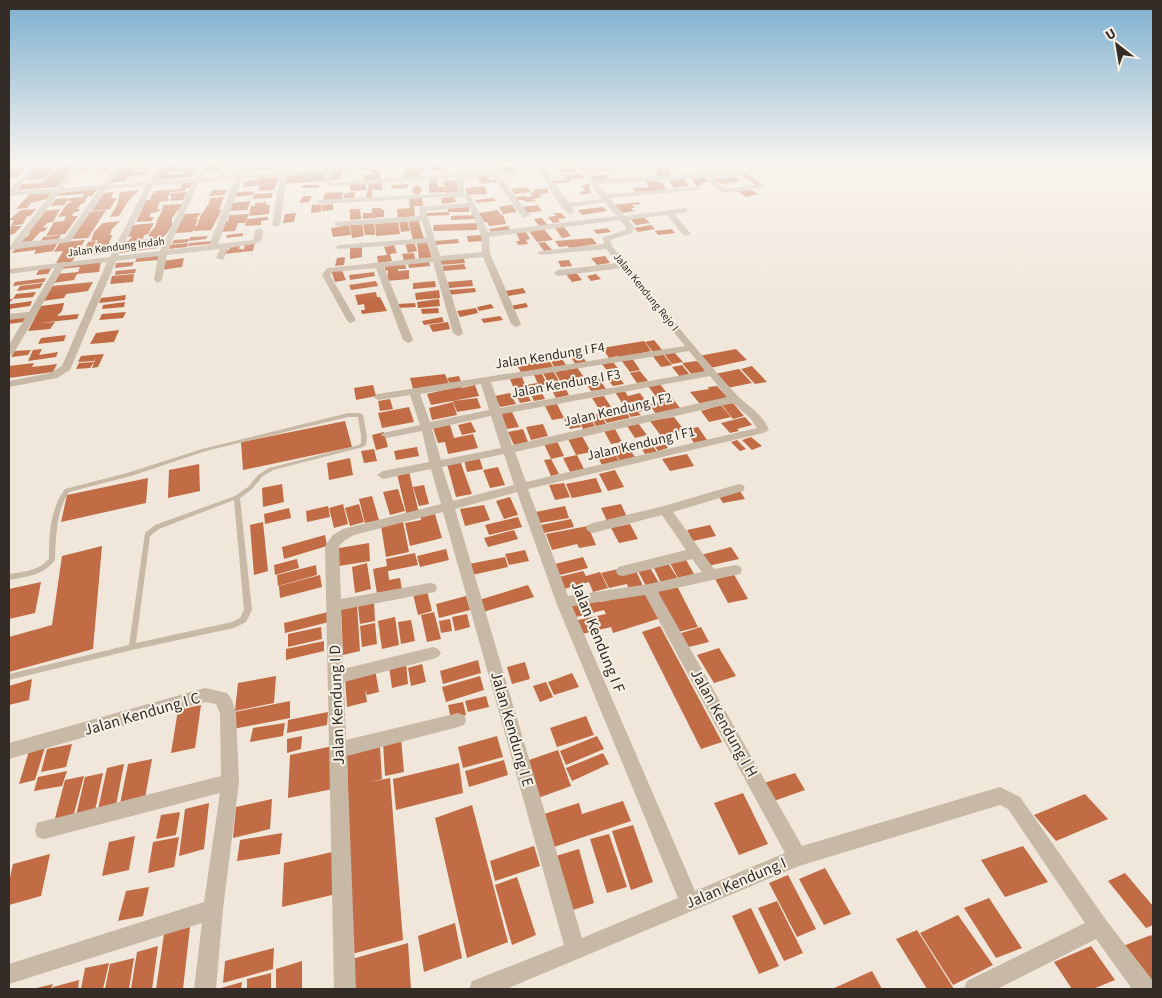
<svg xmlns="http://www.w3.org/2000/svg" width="1162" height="998" viewBox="0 0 1162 998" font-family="'Source Sans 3',sans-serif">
	<rect width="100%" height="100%" fill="#f0e7da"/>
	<path fill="#c26c46" d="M43 163H57L44 179 24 180 37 167 52 166H40Z
		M61 163H77L57 187 17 190 22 184 42 183Z
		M83 163H94L86 172H75Z
		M105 163H113L106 170 98 171Z
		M123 163H137L131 171 116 172Z
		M150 163H154L151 168 135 169 136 166 151 165Z
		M172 163H181L175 172H169L167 175 185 174 187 171 178 172 182 166 188 165 189 163H199L196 171 191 177 156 180 164 164Z
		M224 163H236L235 166H222L220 171 203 172 206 165Z
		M292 163H308L306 167 290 168Z
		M340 163H361L360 165 340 166Z
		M465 163H485L486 166 465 167Z
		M555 163H558L560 166 574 165 577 172 561 173 557 166 543 167 542 165 556 164Z
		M585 163H602L606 168 589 169Z
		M1126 163 1137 168 1126 169 1114 164Z
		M22 164 19 167H26L17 177H12L9 181V165Z
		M439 164 443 165 444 170 430 171 428 166Z
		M423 165 424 171 419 172 421 177 403 179 402 174 406 173 404 166H412L414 173V166Z
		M513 166 515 172 497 174 496 172 503 171 501 169 494 170V167Z
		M667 166 672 176H666L662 172 664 176H658L653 167Z
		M255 167H273L271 170 253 171Z
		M379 167 381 180 364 181V175L372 174V171H367V168Z
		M149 171 146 175 129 176 125 181 108 183 117 172Z
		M341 171V179L331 180 330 172Z
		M325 173 324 181 284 184 286 175Z
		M746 173 762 185H756L740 174Z
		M581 174 584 178 569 180 571 182 553 184 552 181 566 180 563 175Z
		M487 175 490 180H496L498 182 482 184 477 176Z
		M607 175V180L593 181 591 176Z
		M261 177H269L266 186 269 177H278L276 187 273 190 259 191V186L264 185 243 187 244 181 260 179Z
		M690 177H705L709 182 701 183 703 185 696 186Z
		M735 177 740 181 721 184 715 179Z
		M429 179H436L438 187H445L446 192 429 193Z
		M684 179 689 186 674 188 669 180Z
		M457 180V192L446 193V186H444L443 181Z
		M652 180 653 182H662L666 190 635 192 632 187 649 188 646 181Z
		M192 182 190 188H186L185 191 170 192 167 198H169L168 201 155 202H160L157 209H160L158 212 151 213 149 217H154L152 221 136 222 146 200H150L152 194 159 193H154L155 191 180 189 183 183Z
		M369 183H382V190H372V198H366Z
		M366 184V190L350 191V185Z
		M408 184 407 188 391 189 392 185Z
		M589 184 591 193 581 195 580 192 585 191 582 185Z
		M303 185H320L318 188H301Z
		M412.5 190a4.5 4.5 0 1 1 9 0a4.5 4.5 0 1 1-9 0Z
		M485 186 487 194 467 195 465 188Z
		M526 187 531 192 515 194 511 189Z
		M547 188 549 193 539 194 542 197 533 199 536 201 526 202 524 200H518L515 197 525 196 529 199 527 197 533 196 530 193 534 192 533 190Z
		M97 189 92 196H88L84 203 81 204 77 209H80L78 212H74L72 216H78L65 234 46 236 54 222 64 221 66 216 58 217 66 205 72 201H68L70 198 82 197 84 194 56 196 59 193Z
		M139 190 129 200 119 216 110 217 117 205 120 192Z
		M212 190H227L224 195 209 196Z
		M752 190 758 194 746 197 737 191Z
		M254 191 253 195 234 197 236 192Z
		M52 192 47 199 31 203 27 208 16 209 30 194Z
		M114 192 111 198H117L110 209 92 211 104 193Z
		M187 192 183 200 170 201 172 196H169L171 193Z
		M343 192 342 199 323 200 325 193Z
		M355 192 354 198H343L345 193Z
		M273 193 271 198 252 199 255 194Z
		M303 196H312L309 202 299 203Z
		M224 197 219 210H222L211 230 194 231 195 228 192 232 175 233 185 214 201 213 196 219H198L195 226H197L201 215 210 202 208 203 211 198Z
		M422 197 423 206H414L415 216 398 218 397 209 410 208 409 198Z
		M454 197 456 202 442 204 441 198Z
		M69 198 64 205 50 206 56 199Z
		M494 198 496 201 477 203 475 200Z
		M251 201 247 210 229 211 232 203Z
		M266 202V205H270L269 214 249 216 251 206H255V203Z
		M638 202 641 204 632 205 635 208H631L634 211 623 213 614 205Z
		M183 204 172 218V225L168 232 160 240 142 242V240L149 239V234L155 227 157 220 162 211 163 205Z
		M321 204V212L311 213 312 205Z
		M333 204V210L322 211V205Z
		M469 205V212H448V206Z
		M512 205 517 212 503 214 499 207Z
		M538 205 542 211 526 213 522 207Z
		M603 207 607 211 582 215 578 210Z
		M372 208H381V210H384V217L363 219V213H372Z
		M36 209 30 216H27L23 224 11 226 14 220H9L21 210Z
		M60 209 53 222 47 223 43 228 48 227 45 231 40 232 32 241 20 242 23 238 27 237 30 233H27L44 211Z
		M350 209H360L361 219 350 220Z
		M106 210 88 238 70 239 89 212Z
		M498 210 501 215 487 217 503 215 506 224 489 226 487 222H484L479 213Z
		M449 212V215L426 216V213Z
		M296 213 294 222 283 223 285 214Z
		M554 213H561L566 218 558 219 560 222 553 223 548 217 556 216Z
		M249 214 245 223H238L235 231 219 232 225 221H228L229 215Z
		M474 215V219L451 220V216Z
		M268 217V220L261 221V225L245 226 247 219Z
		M644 217 650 223 636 225 630 219Z
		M542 218 548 226 540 227 534 219Z
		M418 219 424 239 413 240 408 220Z
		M120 221 112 229 110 235H112L111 239 103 254 91 255 98 240 91 241 94 232 103 223Z
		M407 221 410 231 401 232 399 222Z
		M398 222 400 234 376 236 375 224Z
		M154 223 148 234 144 235 143 239 140 240 138 245 120 247 122 242 128 241 131 238 132 236 128 237 133 225Z
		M374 223 375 235H365L363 224Z
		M477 223V230L433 231 434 225Z
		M362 224 364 236 352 238 350 225Z
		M349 225 351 235 333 237 331 228Z
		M651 225 655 229 638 232 634 228Z
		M11 226H22L14 234 9 235Z
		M508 226 510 230 491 232 489 229Z
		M564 227 571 236 562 238 555 228Z
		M607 228 611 232 597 234 593 230Z
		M544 229 553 240 537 242 529 231Z
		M672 229 675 233 658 235 655 231Z
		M526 232 530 239 526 240 528 244 518 245 516 241H520L516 233Z
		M243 233V236L226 238 227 235Z
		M61 235 57 241 40 243 43 237Z
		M481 235 483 241 468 242 467 236Z
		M208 236 206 239 189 241 190 237Z
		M592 238 597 244 569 248 568 246 559 247 555 241Z
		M189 239 188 242 172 244 174 240Z
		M458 239 459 243 435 245V241Z
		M85 240 72 262 56 263 63 251 54 252 60 242Z
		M96 241 93 248 85 249 88 242Z
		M212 241 211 244 188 246 189 243Z
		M414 242 417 251 408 253 405 243Z
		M427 242 432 258 419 259 417 243Z
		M545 242 552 250 544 251 538 243Z
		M188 243 187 247 169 249 170 245Z
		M255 243 253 251 243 252 245 244Z
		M49 244H57L53 251 34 254 36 250 12 253 16 248Z
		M159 244 158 248 119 253 121 249Z
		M240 245 239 249H243V252L224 254V250H229L230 246Z
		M394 245 397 253 390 254 392 261 378 263 377 256 387 255 384 247Z
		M362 247V257L350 259V248Z
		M414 253 415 259 404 261 402 254Z
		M160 254 159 260 135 262 137 257Z
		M605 256 610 263 597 265 591 258Z
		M345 257 344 265 335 266 337 258Z
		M184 258 182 267 161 270 163 261Z
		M464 258 465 263 440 265 439 260Z
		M569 260 572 266 561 267 558 261Z
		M101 261 99 272 77 274 74 280 53 283 57 274 78 272 80 267 60 269 62 266Z
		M429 261 430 266 409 268 408 263Z
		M134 262 132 266 115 268 116 263Z
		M405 263 406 269H398V271L409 270V279L387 281 388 270 385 271V265Z
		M464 264 466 269 443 271 442 266Z
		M52 267 48 274 36 275 40 268Z
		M341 268 346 280 335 282 331 270Z
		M136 269 135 273 115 275 116 271Z
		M575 271 582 280 572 282 565 273Z
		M374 272 375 276 350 280 349 275Z
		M134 274 133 282 110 284 112 276Z
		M596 274 601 279 591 281 587 276Z
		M46 278 44 282 13 286 15 282Z
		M472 280 473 286 449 288 448 282Z
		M376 281 378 286 351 290 349 285Z
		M435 281 436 287 413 289V283Z
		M93 282 88 291 66 294 64 298 42 301 52 286Z
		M43 283 40 288 17 291 20 286Z
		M475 288 476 292 448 295V290Z
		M523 288 526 293 508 296 505 291Z
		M439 290 440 298 416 300 415 293Z
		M36 292 33 297 13 299 9 303V299H13L16 294Z
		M376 292 377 297H380L387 311 362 314 361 310H365L364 304 358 305 355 295Z
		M126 295 125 300 99 303 101 298Z
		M439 299 440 306 418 308 417 302Z
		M32 301 30 306 9 309V305L11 304Z
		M125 302 124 307 102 309 103 305Z
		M64 303 62 311 57 316 79 314 77 319 39 323 55 322 50 329 28 331 41 306Z
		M415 303 416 307 398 308V304Z
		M526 303 528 307 512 310 510 306Z
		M491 304 494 308 479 311 477 307Z
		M438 308 439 313 422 314 421 309Z
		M476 308 478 313 460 317 457 311Z
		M126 312 123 318 99 320 102 314Z
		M500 316 503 320 484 323 481 319Z
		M26 317 23 322 9 324V319Z
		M442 317 444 322 424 325 422 321Z
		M448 322 450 329 433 332 429 325Z
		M119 330 114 342 90 344 96 333Z
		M66 335 64 341 38 344 41 338Z
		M654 340 663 351 654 353 645 342Z
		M644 341 651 351 620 358 618 356 609 358 602 348Z
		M42 349 39 355 58 352 56 357 28 361 33 350Z
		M736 349 747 360 710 368 699 356Z
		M31 350 28 355 11 357 15 351Z
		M579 352 587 363 576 365 569 354Z
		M674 352 683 362 672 364 664 354Z
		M662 353 672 365 661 367 652 355Z
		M104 354 98 367 92 368 96 357 94 361 78 362 81 356Z
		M559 354 566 365 555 368 548 356Z
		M632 358 640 370 630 372 621 360Z
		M548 359 554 368 521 372 517 366Z
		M697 361 707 372 692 375 682 363Z
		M94 362 90 368 76 369 79 363Z
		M613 362 620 371 609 373 602 364Z
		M34 363 32 367 57 364 53 372 9 378V366Z
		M682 365 690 375 680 377 672 367Z
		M752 366 767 382 755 384 741 369Z
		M577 367 585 379 562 384 555 372 565 370 568 374 565 369Z
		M739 369 752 383 727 388 715 374Z
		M553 371 561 384 550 386 543 373Z
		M640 371 648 381 637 383 630 373Z
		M445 374 449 384 413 389 410 378Z
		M542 374 547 384 539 386 534 375Z
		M459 376 461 382 450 384 447 378Z
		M522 377 526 387 514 389 510 379Z
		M598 377 606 389 591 391 584 380Z
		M619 377 624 384 613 386 608 380Z
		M537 383 545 399 534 401 526 385Z
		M563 384 569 395 556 398 550 387Z
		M660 384 669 396 657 398 648 386Z
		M373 385 376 396 356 400 354 388Z
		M475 385 479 396 431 405 427 394 461 386 462 388Z
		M717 386 728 398 700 404 690 392 709 389 708 387Z
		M524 388 531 401 520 403 514 390Z
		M624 390 628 396 640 393 651 409 638 412 641 415 631 417 622 404 633 402 622 403 615 392Z
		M510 393 516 404 500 407 495 396Z
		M604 396 611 407 599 409 592 398Z
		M671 396 680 408 656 414 649 404 661 402 658 399Z
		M477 398 481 408 457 412 453 401Z
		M390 399 393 409 380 411 378 401Z
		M453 402 457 415 432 420 429 408Z
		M733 403 744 416 733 419 722 405Z
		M557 404 564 418 552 420 545 406Z
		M721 405 731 417 709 422 701 411Z
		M623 406 630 418 620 420 617 414 620 420 607 423 600 412Z
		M409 407 414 422 382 428 378 413Z
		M512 412 519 427 507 429 501 413Z
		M600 413 606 424 596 426 590 415Z
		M588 414 595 426 583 429 577 417Z
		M575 417 581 427 570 429 564 419Z
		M674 417 684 430 661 436 650 421Z
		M745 417 752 425 737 429 739 431 730 433 721 423Z
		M345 421 352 447 243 470 241 442Z
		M471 422 476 432 462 435 458 425Z
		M638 423 647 435 635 438 627 426Z
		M543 424 548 436 531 440 526 427Z
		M450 425 454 438 473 434 478 448 448 454 445 442 438 443 433 428Z
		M698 427 707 440 694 443 685 430Z
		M523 429 528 442 514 445 508 432Z
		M615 429 622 442 611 444 604 431Z
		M384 432 388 447 376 450 372 435Z
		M582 436 591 452 576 455 568 439Z
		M751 437 762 446 752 450 742 440Z
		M661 438 668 448 658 451 651 441Z
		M649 440 657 452 645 454 637 442Z
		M737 440 746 449 740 451 731 442Z
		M557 441 564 456 551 459 544 444Z
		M626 444 635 457 620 461 613 450 619 461 602 465 595 451Z
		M417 447 419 456 396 460 394 451Z
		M374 449 377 461 364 463 361 451Z
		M687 454 694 466 670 471 662 459Z
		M577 455 584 469 570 472 563 458Z
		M479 457 483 469 467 472 464 460Z
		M350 458 353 475 329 480 327 463Z
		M551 459 559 474 551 476 544 460Z
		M460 461 472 494 456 497 447 464Z
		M199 464 200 491 168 498 169 470Z
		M498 467 505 485 490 488 483 470Z
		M615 470 624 487 608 491 599 474Z
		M409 472 419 513 407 516 397 474Z
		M148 478 146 503 61 522 67 495Z
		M596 478 602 492 572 498 566 484Z
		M564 483 570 497 555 500 549 485Z
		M282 484 284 502 263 507 262 488Z
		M424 485 429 504 419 506 413 487Z
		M398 489 405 511 390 515 383 492Z
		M740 491 745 499 723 503 718 495Z
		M372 496 379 520 365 523 359 499Z
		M510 497 518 515 504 519 496 501Z
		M343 504 348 524 334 528 329 508Z
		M359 504 364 522 350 526 345 508Z
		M621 504 627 517 607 521 601 508Z
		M484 505 490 520 465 526 460 509Z
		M328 506 330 517 307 522 306 511Z
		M565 506 569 518 540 523 536 512Z
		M289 508 291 518 265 524 264 514Z
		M435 514 442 538 410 546 405 523 421 520V517Z
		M518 517 522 527 489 535 485 525Z
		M571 519 574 527 544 533 541 525Z
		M263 522 268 571 254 575 250 525Z
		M403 522 409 552 386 557 381 526Z
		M630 524 638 539 619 543 611 528Z
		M710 525 716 536 693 541 687 530Z
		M588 526 596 545 579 548 577 544 552 550 546 534Z
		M514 530 518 539 488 547 484 538Z
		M325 535 327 546 284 559 282 547Z
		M369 543 370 561 339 566V548Z
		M102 546 93 649 9 672V637L52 625 62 556Z
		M731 547 739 559 708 566 701 555Z
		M446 549 449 560 420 567 417 556Z
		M525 550 529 561 509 565 505 554Z
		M415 553 418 565 388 571 389 580 400 578 402 590 377 594 373 569 387 566 386 559Z
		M505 557 508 567 472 575 469 564Z
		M583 557 588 568 560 575 555 564Z
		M685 558 694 574 678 578 669 561Z
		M297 559 299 568 275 575 274 565Z
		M367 563 371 589 355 593 352 567Z
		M668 563 678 579 661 583 653 566Z
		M316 565 317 575 278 586 277 575Z
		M649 566 659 583 646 586 637 569Z
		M618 569 636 571 643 586 629 590 627 584 609 588 601 573Z
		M583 571 586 576 600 572 608 588 593 592 589 582 564 589 559 577Z
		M732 571 748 599 728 603 713 575Z
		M320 575 322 587 280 598 279 586Z
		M41 582 35 613 9 619V589Z
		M528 585 534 597 483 612 479 600Z
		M677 586 698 627 678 632 657 591Z
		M427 591 432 611 418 615 413 594Z
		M648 591 661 618 613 633 611 627 578 635 573 621 606 614 604 610 572 618 568 607 600 600 601 602Z
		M466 596 470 610 439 618 436 604Z
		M374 603 375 621 360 624 358 606Z
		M357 605 360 651 343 655 341 608Z
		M328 612 329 622 285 633 284 623Z
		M434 612 441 639 427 642 421 615Z
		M467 614 470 627 455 631 452 617Z
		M395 617 399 645 382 649 378 621Z
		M450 619 452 631 441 633 439 621Z
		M411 620 415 641 401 644 398 622Z
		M375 623 377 644 362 647 360 626Z
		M660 626 722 742 701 749 642 632Z
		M321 627 322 639 288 647V634Z
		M701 627 709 642 685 648 678 634Z
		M324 641V651L286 660V649Z
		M719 648 736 676 714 683 697 655Z
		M478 660 481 673 443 684 440 671Z
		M525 662 530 679 512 684 507 667Z
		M406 663 408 684 392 688 389 667Z
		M422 664 426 682 411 686 408 668Z
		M375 669 379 692 367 695 365 689 367 702 347 707 345 679Z
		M572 673 579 687 554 695 548 682Z
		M276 676 274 703 235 711 238 683Z
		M480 676 484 690 446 702 442 687Z
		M32 679 29 700 9 705V686Z
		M546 682 553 697 540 702 533 686Z
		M486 696 489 707 468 712 465 701Z
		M290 701V718L233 729 235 712Z
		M463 702 466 715 451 719 448 705Z
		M201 705 195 748 171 753 178 710Z
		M328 712 327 725 287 733 288 720Z
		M586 716 594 735 557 747 550 728Z
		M285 723 283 736 250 742 253 728Z
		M302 736 301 749 287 753V739Z
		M497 736 503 757 463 768 458 747Z
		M597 736 604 749 566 765 560 751Z
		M401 738 404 772 385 776 383 742Z
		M72 744 66 767 41 772 47 749Z
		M333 746V789L288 798 290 755Z
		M45 747 35 780 19 784 29 751Z
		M380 747 382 779 370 782 390 778 403 940 352 954 347 754Z
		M558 750 571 786 538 798 526 761Z
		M603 753 609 764 572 781 566 768Z
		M152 759 145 798 120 804 128 764Z
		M504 760 508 775 469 787 465 771Z
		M459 763 463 793 396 810 393 779Z
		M124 764 115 810 97 814 107 768Z
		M67 771 62 786 34 791 38 777Z
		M103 773 94 815 75 820 85 777Z
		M795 773 805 790 774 801 764 783Z
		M84 776 72 821 53 826 65 780Z
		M743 793 768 844 739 855 714 803Z
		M1085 794 1108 819 1056 841 1034 815Z
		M272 799 270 829 233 838 236 807Z
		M623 801 631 821 551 848 541 815 579 803 582 814Z
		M209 803 204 849 179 856 185 809Z
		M472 805 508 942 467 958 435 818Z
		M180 812 176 835 156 839 161 815Z
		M633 825 653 882 631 890 612 831Z
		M282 833 280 854 237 861 240 840Z
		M609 834 627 887 607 893 590 839Z
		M135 836 129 870 102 876 109 842Z
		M179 837 174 867 148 873 153 842Z
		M534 846 540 866 495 881 490 861Z
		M1023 846 1048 882 1005 897 981 860Z
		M579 849 594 903 570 911 556 856Z
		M332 852V895L282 907 284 863Z
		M50 854 41 896 9 905V882L13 864Z
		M825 868 851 914 824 925 799 879Z
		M1125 873 1153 906V925L1146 928 1108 881Z
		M788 875 816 929 797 937 769 883Z
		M517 877 536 935 512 945 495 885Z
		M149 887 143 916 118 921 126 891Z
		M989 898 1022 948 996 958 964 908Z
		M777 901 803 953 784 961 758 908Z
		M751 908 779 966 759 974 732 916Z
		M958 915 993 965 953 985 920 933Z
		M455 923 462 958 424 972 418 936Z
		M190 927 183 989H156L164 934Z
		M917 930 954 989H927L896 939Z
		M1151 935 1153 938V986L1123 946Z
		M408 943 411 989H353L352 959Z
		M158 946 152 989H131L137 952Z
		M1091 946 1115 980 1093 989H1072L1054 962Z
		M274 948 273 969 223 983 225 961Z
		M134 958 129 989H105L110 964Z
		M302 961V989H276V969Z
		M109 963 103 989H81L85 968Z
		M872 971 882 989H832Z
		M271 973V989H247V979Z
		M79 980 78 989H53V987Z
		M242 982 241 989H218Z
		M53 984 51 989H33Z"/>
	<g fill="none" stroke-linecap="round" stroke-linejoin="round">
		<path fill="#c8b8a6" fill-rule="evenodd" d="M348 413H360L363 415 367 436 366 445 363 447 273 470 262 477 252 489 240 498 252 610 246 622 234 628 132 650 9 680V674L129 645 145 533 155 525 235 496 248 487 258 475 269 468 359 445 361 443V436L358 417H348L206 451 131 476 69 492C56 511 56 537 55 560 44 575 26 577 9 580V574C23 572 38 571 49 559 49 535 50 509 65 489L127 473 202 449ZM234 500 244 610 240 618 232 622 136 643 150 536 159 529Z"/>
		<path fill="#c8b8a6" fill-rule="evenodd" d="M35 163H41L15 191 56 189 76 163H82L63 188 102 185 118 163H124L109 185 149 182 161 163H167L156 181 194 178 202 163H208L201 178 237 175 242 163H248L244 175 282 172 286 163H292L289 172 410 163H435L432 165 331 172 330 181 334 182 491 172 487 163H493L504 182 530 216 523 218 493 176 464 178V194L471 196 488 232 616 216 605 202 571 207 575 212 568 214 561 206 534 163H540L569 203 602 199 590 183 577 163H583L586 168 670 163H699L696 165 589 172 594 180 752 171V173L750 174 715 178 721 187 726 189 762 184 764 185V187L725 193 717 189 708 178 597 184 606 194 700 187 701 188 698 190 609 198 625 216 687 208V212L674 214 691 234 684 236 667 215 628 220 634 227 632 233 610 240 612 246C652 294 691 344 733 391 744 404 763 413 769 430L763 433 528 489 568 596 649 584 702 572 692 559 623 576 618 575 616 571 618 567 686 550 662 515 593 533 588 531 586 528 588 525 593 523 664 506 739 484 743 485 745 488 743 491 673 512 714 569 735 565 740 566 742 570 740 574 658 592 802 846 1000 787 1020 797 1106 920 1153 981V989H1132L1096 939 997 989H964L967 981 1085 923 1008 809 1000 805 799 866 506 989H469L472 981 564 945 443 512 354 535 345 540 339 546 341 599 430 583 435 584 437 588 435 592 430 593 341 610 343 669 433 647 438 649 441 653 438 657 433 659 344 682 346 740 458 713 464 715 466 720 464 725 458 727 347 756 356 989H334L325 546 333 535 343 529 441 504 431 469 383 479 377 475 383 471 429 462 422 431 387 438 381 435 383 433 420 425 410 395 378 400 373 397 378 394 685 346 622 268 558 276 554 273 558 270 618 263 606 249 541 255 537 253 541 251 604 244 603 237 626 230V227L620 220 489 237 490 254 521 324 519 326 516 327 511 324 483 257 441 261 463 333 461 335 458 336 453 333 433 262 384 267 413 340 411 342 408 343 403 340 376 268 333 272 330 275 356 320 351 323 348 322 322 275 327 268 432 257 428 243 339 249 335 247 339 245 427 238 422 221 338 226H335V222L420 216 419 207 468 203 465 198 442 197 322 204 318 202 319 200 457 193 458 178 333 186 324 182V173L287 176 280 225 276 227 272 225 280 176 242 179 218 244 253 240 255 230 259 228 263 230 262 240 255 244 228 248 223 260 216 258 220 249 167 255 162 280 158 283 154 280 158 256 116 261 70 370 57 378 9 387V381L50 373 62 366 107 262 64 267 14 353 9 356V345L25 318 9 320V314L29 312 55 268 9 274V269L110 257 146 186 106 189 70 242 10 250V246L52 193 9 196V190ZM235 179 209 245 168 250 199 182ZM192 183 160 251 118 256 153 185ZM99 189 65 238 22 242 60 192ZM469 207 481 235 482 252 440 256 426 211ZM689 351 705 371 500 408 491 382ZM710 376 727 397 512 445 502 414ZM481 384 489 410 430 422 420 394ZM733 403 750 418 757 428 526 482 515 452ZM491 416 501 448 441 460 432 429ZM504 454 514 485 453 501 442 467ZM517 492 556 602 678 898 582 938 455 509ZM645 595 785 853 695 891 572 606Z
			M1041 163H1048L1057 168 1052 169Z
			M205 688 227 693 232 700 236 713 239 782 223 909 216 989H194L202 923 9 984V964L204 902 220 793 44 839 37 837 35 830 37 823 44 821 221 776 220 713 216 704 205 702 9 759V743Z"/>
	</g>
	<linearGradient id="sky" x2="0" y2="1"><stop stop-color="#7cafd0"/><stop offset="0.54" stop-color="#f8f4ee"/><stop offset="1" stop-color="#f8f4ee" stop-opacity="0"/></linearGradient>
	<rect width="1162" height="302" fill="url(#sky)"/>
	<g text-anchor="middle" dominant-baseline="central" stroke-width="4" stroke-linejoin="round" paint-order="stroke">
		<g font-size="11" fill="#342c27" stroke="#f8f1e6">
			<text transform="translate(116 247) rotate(-7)">Jalan Kendung Indah</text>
			<text transform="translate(646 292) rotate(51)">Jalan Kendung Rejo I</text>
		</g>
		<g font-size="14" fill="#342c27" stroke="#f8f1e6">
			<text transform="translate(550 356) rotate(-9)">Jalan Kendung I F4</text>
			<text transform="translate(566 384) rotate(-10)">Jalan Kendung I F3</text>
			<text transform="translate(618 410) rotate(-13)">Jalan Kendung I F2</text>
			<text transform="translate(641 444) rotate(-13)">Jalan Kendung I F1</text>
		</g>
		<g font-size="16" fill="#342c27" stroke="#f8f1e6">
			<text transform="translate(598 637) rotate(68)">Jalan Kendung I F</text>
			<text transform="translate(337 705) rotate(-92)">Jalan Kendung I D</text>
			<text transform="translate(142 714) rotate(-16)">Jalan Kendung I C</text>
			<text transform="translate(724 723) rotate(61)">Jalan Kendung I H</text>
			<text transform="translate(512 729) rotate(74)">Jalan Kendung I E</text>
			<text transform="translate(736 883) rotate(-23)">Jalan Kendung I</text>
		</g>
	</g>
	<rect width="1162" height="998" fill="none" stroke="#342c27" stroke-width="20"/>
	<g transform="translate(1117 45) rotate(329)" stroke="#f8f1e6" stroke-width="4" paint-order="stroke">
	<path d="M0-4L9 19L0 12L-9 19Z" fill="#342c27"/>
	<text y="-8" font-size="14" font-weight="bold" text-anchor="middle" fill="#342c27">U</text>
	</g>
</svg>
